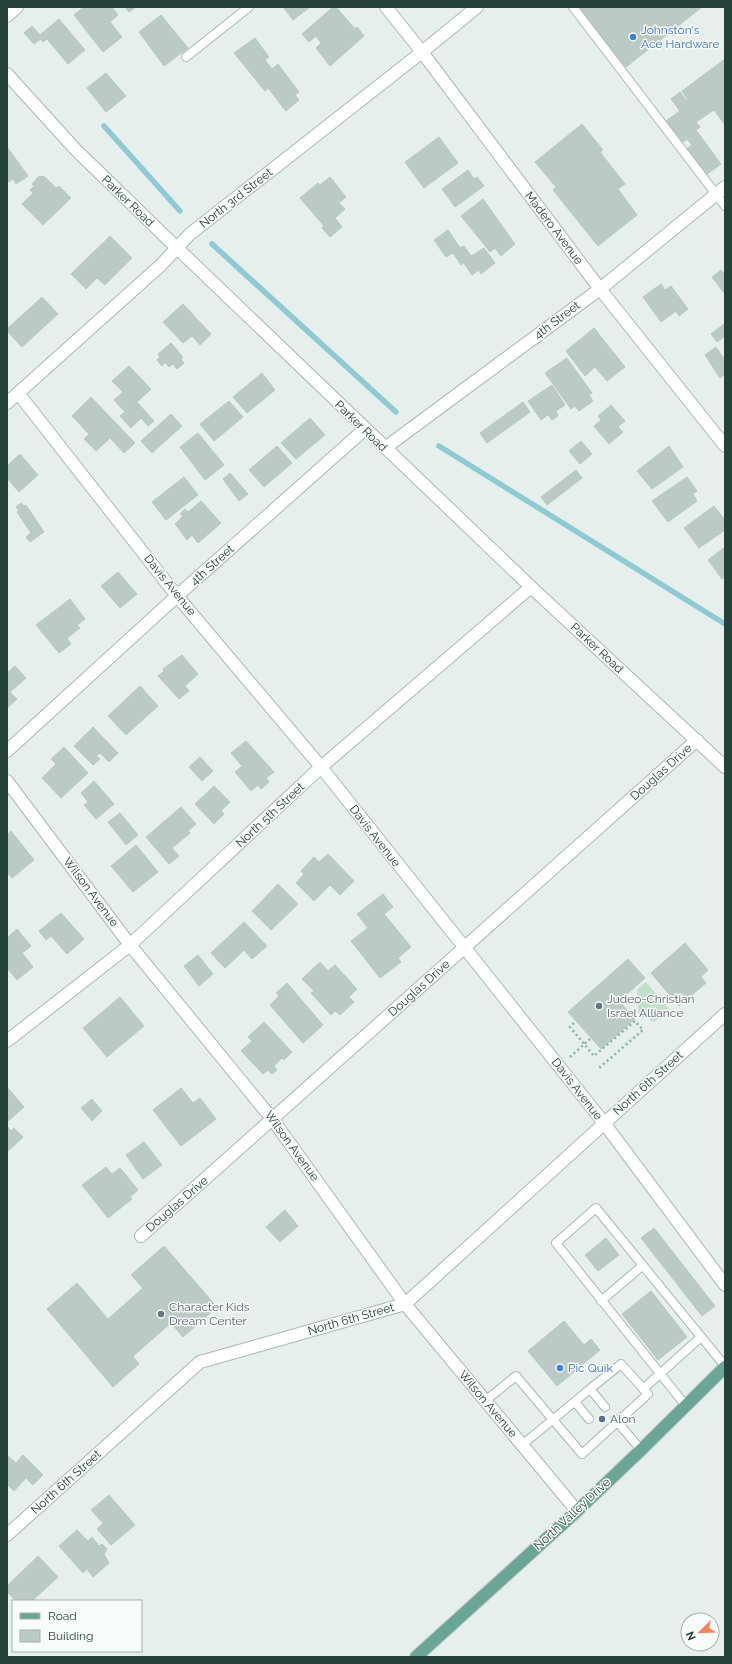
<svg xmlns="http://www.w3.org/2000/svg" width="732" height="1664" viewBox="0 0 732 1664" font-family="Raleway,sans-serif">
	<rect width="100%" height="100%" fill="#e6efeb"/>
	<path fill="#bfe0c8" d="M646 982 669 1009 654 1022 647 1017 639 1018 637 990Z"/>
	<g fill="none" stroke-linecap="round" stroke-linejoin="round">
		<path stroke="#8ec9d4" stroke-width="5.5" d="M104 126 180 211
			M212 244 396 412
			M439 446 725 624"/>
	</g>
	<path fill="#bbcac4" stroke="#b8c9c2" d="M84 7H112L118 15 110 22 122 37 103 52 74 15Z
		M125 7H136L129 12Z
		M283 7H310L293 20Z
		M333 7H336L355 29 357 27 364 36 330 66 316 48 321 43 316 36 309 42 302 34Z
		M578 7H702L626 67Z
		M161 15 188 48 164 66 139 32Z
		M59 19 85 50 68 64 47 39 43 42 41 39 34 44 24 33 32 26 40 35Z
		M255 38 269 57 265 60 272 69 278 64 299 92 295 95 299 100 286 111 268 88 265 91 234 53Z
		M725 59V125L714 110 696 122 700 127 696 130 721 164 703 177 684 151 692 145 687 139 683 142 666 121 680 111 671 99 680 92 687 101 688 100 682 91Z
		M106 73 126 96 106 112 87 88Z
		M582 124 603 150 600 152 625 184 618 189 637 215 598 246 553 190 556 187 535 162Z
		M439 137 458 163 424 188 405 162Z
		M7 147 28 176 16 184 13 179 7 183Z
		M468 170 474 179 477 177 484 186 455 207 442 189Z
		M39 176 45 177 56 188 59 186 71 198 43 225 22 204 33 193 30 190 34 186 32 184Z
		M330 177 346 197 339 203 345 209 335 218 342 227 330 237 322 228 324 226 300 198 318 183 320 185Z
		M483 199 515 244 501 256 495 248 490 252 461 216Z
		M448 230 460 248 464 246 471 256 484 248 495 263 481 274 479 270 472 275 463 262 461 265 453 253 446 257 434 240Z
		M110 236 132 258 105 285 97 278 86 289 71 274Z
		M721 270 725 275V294L712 277Z
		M661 284 665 290 671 286 688 309 679 316 676 311 661 322 643 297Z
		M42 297 58 314 22 347 7 331V329Z
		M183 304 211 334 200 345 192 336 183 343 163 322Z
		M724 324 725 336 717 342 711 334Z
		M594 328 625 367 607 381 595 367 585 376 566 351Z
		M171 343 183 357 181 359 184 363 177 369 173 364 169 367 165 362 162 366 157 360 160 357 158 354Z
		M716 347 725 360V374L720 378 705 355Z
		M567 358 592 393 589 395 593 401 579 411 575 406 571 409 545 373Z
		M129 366 151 389 137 402 154 421 148 426 141 418 131 428 120 416 125 412 114 400 123 392 112 381Z
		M262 373 275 390 247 413 233 397Z
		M552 385 565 405 556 411 558 416 552 420 548 415 541 420 528 401Z
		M91 397 135 443 124 453 110 438 96 451 84 439 89 434 72 416Z
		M229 401 243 417 214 441 200 424Z
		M523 402 530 412 487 443 480 433Z
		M611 405 625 421 618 427 623 432 609 444 594 426 601 420 598 416Z
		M171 414 182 426 152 453 141 441Z
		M310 418 325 435 296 459 281 443Z
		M198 433 224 465 205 480 180 447Z
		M581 441 592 454 580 464 569 451Z
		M277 446 292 463 264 487 249 470Z
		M669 446 683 467 652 489 637 471Z
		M20 454 38 475 19 492 7 478V466Z
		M576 470 582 478 547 505 541 497Z
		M230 473 248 494 239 501 223 479Z
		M184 477 198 495 166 520 152 502Z
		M687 477 697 491 693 494 697 501 668 522 652 501Z
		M201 501 221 523 198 543 192 535 187 540 175 524 183 516 180 514 185 509 188 512Z
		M21 503 24 506 26 505 44 532 30 542 26 537 31 533 17 512 19 511 16 507Z
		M714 506 725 520V530L699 548 684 528Z
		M725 547V576L722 579 708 560Z
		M118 572 137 594 120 608 101 586Z
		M70 599 85 619 77 625 80 628 67 638 71 644 59 653 36 625Z
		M182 655 198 674 185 686 189 691 179 699 158 676 164 671 163 669Z
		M15 666 26 678 10 692 17 699 7 708V673Z
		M140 686 158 706 126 735 108 716Z
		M93 727 118 753 109 762 100 753 96 756 100 759 93 765 74 746Z
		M246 741 274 772 266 778 269 782 261 789 258 785 251 791 235 772 242 766 231 753Z
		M64 747 88 773 61 798 42 778 56 764 51 759Z
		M200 757 213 771 202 781 189 767Z
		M94 781 114 804 96 819 84 805 88 802 81 793Z
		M214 786 230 802 221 811 224 814 214 824 195 804Z
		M181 807 196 824 188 831 190 833 172 848 179 856 169 864 146 837Z
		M120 813 138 835 126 845 108 822Z
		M11 831 34 860 12 878 7 872V835Z
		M136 845 158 872 133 892 111 866Z
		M328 854 354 881 340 895 330 885 314 901 296 883 304 874 301 871 314 857 319 862Z
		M278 884 298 904 271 930 252 911Z
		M383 894 393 907 384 914 411 947 398 958 401 962 380 978 351 941 368 928 357 914Z
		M61 913 84 939 67 954 51 936 46 940 39 931Z
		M244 922 267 946 252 959 244 950 225 968 211 953Z
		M17 929 31 946 22 953 33 967 17 980 7 968V938Z
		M685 943 708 970 701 977 706 983 679 1006 651 973Z
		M198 955 213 974 199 986 184 966Z
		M628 959 645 978 619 1001 635 1019 601 1049 568 1012Z
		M320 962 328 971 335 965 357 989 349 997 354 1002 340 1015 335 1011 331 1015 311 993 314 991 302 979Z
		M287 983 323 1025 303 1043 270 1005 279 996 276 993Z
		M120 997 144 1026 107 1057 83 1028Z
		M264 1022 292 1052 284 1060 282 1058 274 1066 277 1070 272 1074 268 1070 263 1074 241 1051 252 1041 248 1037Z
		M7 1087 24 1107 7 1122Z
		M181 1088 193 1103 200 1098 216 1119 181 1146 153 1110Z
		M92 1099 102 1111 92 1121 81 1108Z
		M7 1126 11 1131 14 1128 23 1137 7 1152Z
		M144 1142 162 1165 143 1179 126 1155Z
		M106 1167 112 1174 120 1168 138 1190 130 1197 132 1199 108 1218 82 1185Z
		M285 1210 298 1226 280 1242 266 1227Z
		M654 1228 715 1306 702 1316 641 1238Z
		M606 1238 619 1255 598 1271 585 1255Z
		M164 1246 217 1307 183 1337 171 1323 133 1356 139 1364 113 1387 47 1309 77 1283 108 1319 143 1288 131 1275Z
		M651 1291 687 1337 658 1360 622 1314Z
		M564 1321 584 1345 591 1339 600 1350 557 1386 528 1351Z
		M7 1455 16 1463 23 1455 43 1475 33 1485 26 1478 14 1491 7 1484Z
		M109 1495 135 1525 111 1545 97 1529 103 1523 91 1510Z
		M77 1530 88 1541 92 1537 99 1546 102 1544 107 1549 104 1554 109 1563 93 1577 87 1569 83 1573 59 1546Z
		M38 1556 58 1577 32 1601H16L7 1592V1586Z"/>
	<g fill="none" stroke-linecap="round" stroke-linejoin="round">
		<defs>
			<path id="lane" d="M573 7 725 206
				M186 57 249 7
				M601 1301 642 1266
				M643 1389 701 1337
				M485 1401 516 1376 582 1454 648 1394 621 1364 590 1389
				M575 1402 589 1419
				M686 1406 556 1243 596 1208 725 1366
				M615 1419 641 1450
				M522 1445 590 1389 605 1407"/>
			<path id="street" d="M386 7 422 52 600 289 725 446
				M7 16 17 7
				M7 74 75 149 177 248 531 587 725 767
				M18 393 177 596 321 767 604 1123 725 1285
				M7 403 161 265 190 234 422 52 477 7
				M385 448 600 289 725 187
				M7 751 177 596 365 429
				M7 781 130 945 273 1120 405 1304 577 1511
				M7 1041 130 945 321 767 531 587
				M141 1236 697 740
				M7 1535 200 1362 405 1304 725 1014"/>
			<path id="primary" d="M416 1657 577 1511 641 1450 725 1367"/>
		</defs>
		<use href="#lane" stroke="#a8b8b2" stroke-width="10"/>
		<use href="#street" stroke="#a8b8b2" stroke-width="14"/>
		<use href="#primary" stroke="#c2cac8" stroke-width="14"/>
		<path stroke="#86b3a5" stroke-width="2.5" stroke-dasharray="2 3" stroke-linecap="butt" d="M574 1023 570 1027 594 1056 635 1021 643 1030 599 1068
			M570 1057 591 1038"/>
		<use href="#lane" stroke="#fff" stroke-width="8"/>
		<use href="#street" stroke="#fff" stroke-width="12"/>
		<use href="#primary" stroke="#6aa596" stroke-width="12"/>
	</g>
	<g fill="#3f7fe0" stroke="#f7fbf9" stroke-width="1.5">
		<circle cx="633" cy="37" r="4"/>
		<circle cx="560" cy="1368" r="4"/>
	</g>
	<g fill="#6b7280" stroke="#f7fbf9" stroke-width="1.5">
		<circle cx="599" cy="1006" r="4"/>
		<circle cx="161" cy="1314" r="4"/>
	</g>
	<circle fill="#5c6f8a" stroke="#f7fbf9" stroke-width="1.5" cx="602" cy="1419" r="4"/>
	<g text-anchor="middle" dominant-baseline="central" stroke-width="3" stroke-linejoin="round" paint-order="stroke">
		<g font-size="12" fill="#366cbe" stroke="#f7fbf9" text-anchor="start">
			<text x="641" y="30">Johnston's<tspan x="641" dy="14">Ace Hardware</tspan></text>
			<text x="568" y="1368">Pic Quik</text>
		</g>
		<g font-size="12" fill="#24423a" stroke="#f7fbf9">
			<text transform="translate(236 198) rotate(-38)">North 3rd Street</text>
			<text transform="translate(128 201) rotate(44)">Parker Road</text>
			<text transform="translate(554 228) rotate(53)">Madero Avenue</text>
			<text transform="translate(557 320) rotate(-37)">4th Street</text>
			<text transform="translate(361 426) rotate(44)">Parker Road</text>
			<text transform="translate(212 565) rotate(-42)">4th Street</text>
			<text transform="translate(170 585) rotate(51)">Davis Avenue</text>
			<text transform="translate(597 648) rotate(43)">Parker Road</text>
			<text transform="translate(661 772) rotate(-42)">Douglas Drive</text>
			<text transform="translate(270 815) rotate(-43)">North 5th Street</text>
			<text transform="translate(375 836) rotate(52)">Davis Avenue</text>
			<text transform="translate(91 892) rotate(53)">Wilson Avenue</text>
			<text transform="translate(419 988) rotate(-42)">Douglas Drive</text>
			<text transform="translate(648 1083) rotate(-42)">North 6th Street</text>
			<text transform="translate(577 1089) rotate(52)">Davis Avenue</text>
			<text transform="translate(292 1146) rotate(54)">Wilson Avenue</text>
			<text transform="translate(177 1204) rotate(-41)">Douglas Drive</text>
			<text transform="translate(351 1319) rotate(-16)">North 6th Street</text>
			<text transform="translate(488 1404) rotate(50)">Wilson Avenue</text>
			<text transform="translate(66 1482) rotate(-42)">North 6th Street</text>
			<text transform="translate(572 1514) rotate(-43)">North Valley Drive</text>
		</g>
		<g font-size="12" fill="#5b616d" stroke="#f7fbf9" text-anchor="start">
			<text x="607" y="999">Judeo-Christian<tspan x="607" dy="14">Israel Alliance</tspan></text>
			<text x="169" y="1307">Character Kids<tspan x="169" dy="14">Dream Center</tspan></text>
		</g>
		<g font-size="12" fill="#4e5e75" stroke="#f7fbf9" text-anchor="start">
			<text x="610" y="1419">Alon</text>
		</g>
	</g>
	<rect width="732" height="1664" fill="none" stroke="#24423a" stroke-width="16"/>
	<rect x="12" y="1600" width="130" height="52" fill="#f7fbf9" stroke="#a3b1ad"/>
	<rect x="20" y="1613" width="20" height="6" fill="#6aa596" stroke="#a3b1ad"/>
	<text x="48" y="1620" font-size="12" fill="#24423a">Road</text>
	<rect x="20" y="1630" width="20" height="12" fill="#bbcac4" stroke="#a3b1ad"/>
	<text x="48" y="1640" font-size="12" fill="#24423a">Building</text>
	<g transform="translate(700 1632) rotate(247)"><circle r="19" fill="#f7fbf9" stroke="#a3b1ad"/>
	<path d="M0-3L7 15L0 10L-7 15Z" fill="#f4845f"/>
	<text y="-6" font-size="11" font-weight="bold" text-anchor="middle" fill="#24423a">N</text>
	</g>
</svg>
